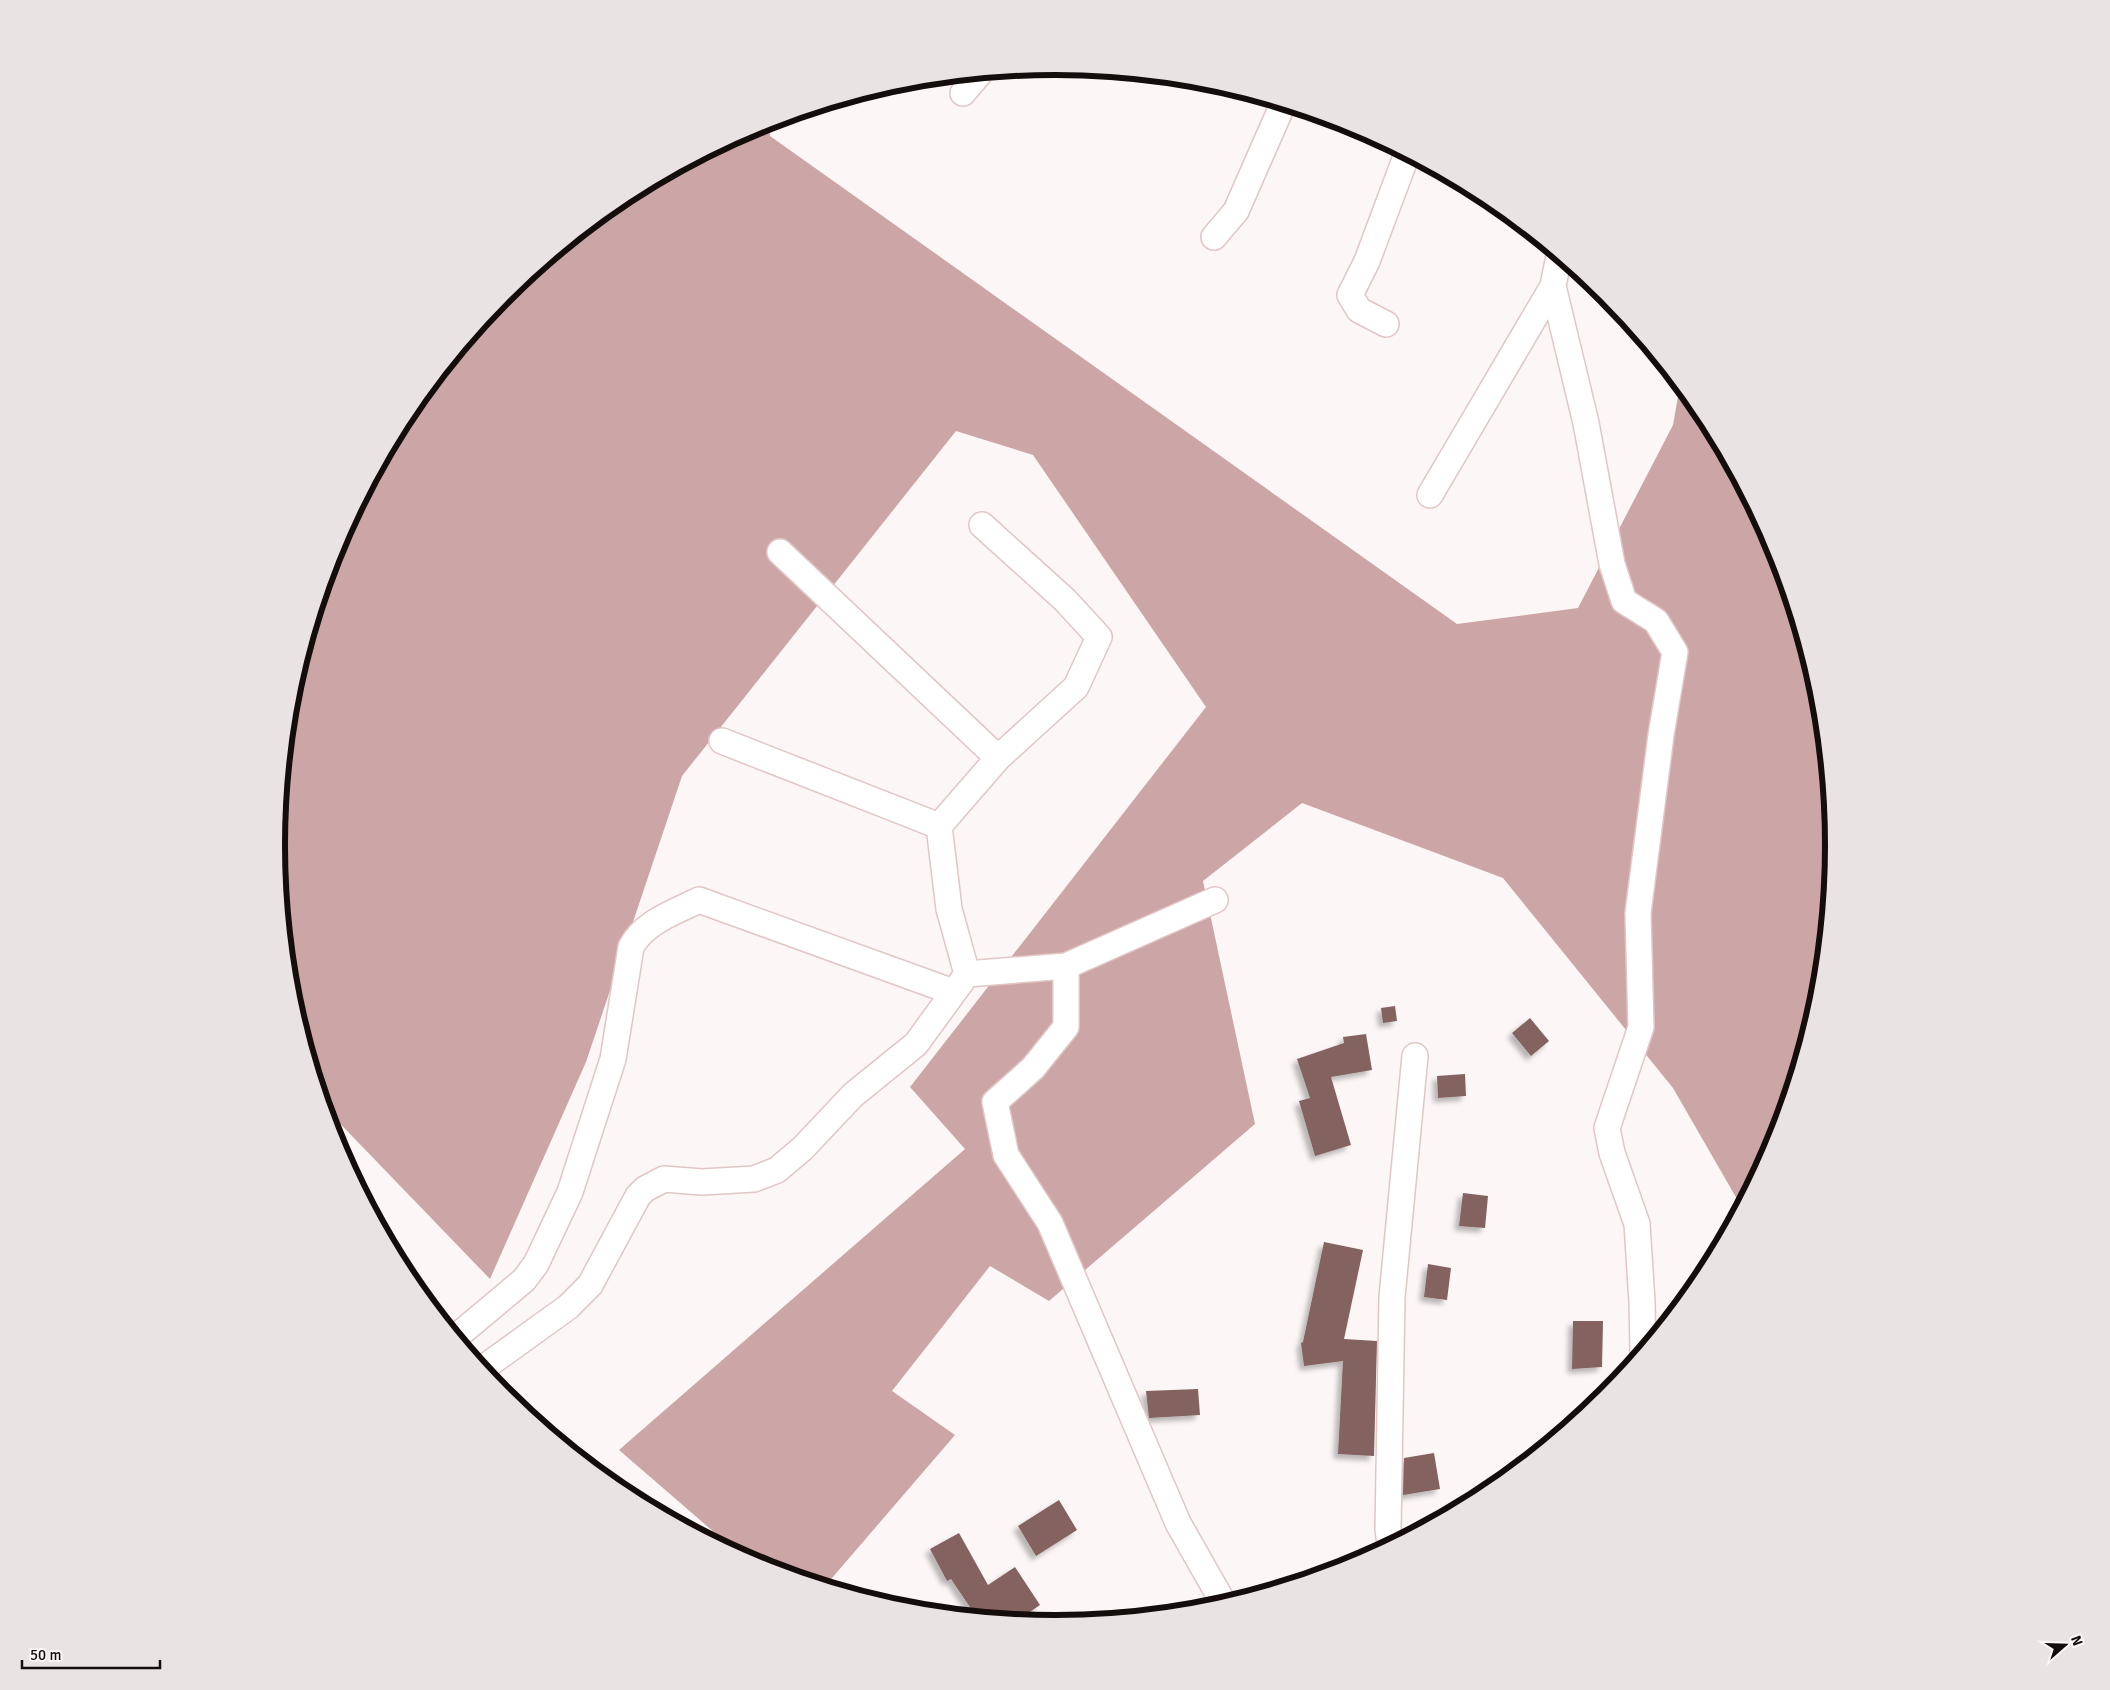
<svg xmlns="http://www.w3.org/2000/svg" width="2110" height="1690" viewBox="0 0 2110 1690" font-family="Signika,sans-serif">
	<defs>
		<filter id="shadow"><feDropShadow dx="-4.5" dy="4.5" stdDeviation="2.5" flood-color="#0004"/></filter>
	</defs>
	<rect width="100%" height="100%" fill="#fcf6f6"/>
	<path fill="#cca6a6" d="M769 122 770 136 1457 624 1578 608 1673 425 1680 385 1703 413 1775 547 1819 693 1834 845 1819 997 1774 1143 1741 1206 1673 1088 1503 878 1302 803 1203 881 1255 1124 1049 1301 990 1266 892 1391 955 1435 826 1585 757 1564 744 1558 619 1450 965 1149 910 1087 1206 707 1033 455 956 431 682 776 586 1062 490 1279 325 1108 291 997 276 845 291 693 336 547 408 412 505 294 623 197 757 125Z"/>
	<path fill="#836261" filter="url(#shadow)" d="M1395 1006 1397 1021 1383 1023 1381 1008Z
		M1530 1018 1549 1041 1531 1056 1512 1033Z
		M1366 1034 1372 1070 1331 1077 1351 1145 1315 1156 1299 1101 1310 1098 1297 1059 1344 1043 1343 1037Z
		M1465 1074 1466 1096 1438 1098 1437 1076Z
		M1463 1193 1488 1196 1485 1228 1459 1226Z
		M1324 1242 1363 1250 1344 1339 1377 1341 1374 1456 1338 1454 1343 1361 1304 1366 1301 1343 1303 1342Z
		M1428 1264 1451 1268 1447 1300 1424 1297Z
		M1573 1321H1603L1602 1367 1572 1369Z
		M1198 1389 1200 1415 1149 1418 1146 1391Z
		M1434 1453 1440 1489 1403 1495 1404 1458Z
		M1059 1500 1077 1530 1036 1556 1018 1526Z
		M959 1533 988 1585 1015 1567 1040 1605 1018 1620 976 1616 951 1579 947 1581 930 1549Z"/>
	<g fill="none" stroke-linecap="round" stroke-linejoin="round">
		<defs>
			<path id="minor" d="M963 93 979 74
				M1214 237 1236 211 1283 104
				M1559 256 1553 286 1586 423 1612 564 1624 601 1656 621 1675 652 1661 735 1638 913 1641 1027 1607 1128 1612 1153 1637 1224 1642 1302 1643 1351
				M1386 324 1359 310 1350 295 1367 261 1407 154
				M1430 495 1553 286
				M780 552 998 758
				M722 741 939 826
				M1066 966V1027L1033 1068 995 1102 1006 1155 1050 1223 1178 1523 1224 1604
				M967 974 1066 966 1215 900
				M456 1337 524 1280 536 1264 570 1192 613 1059 631 947C644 922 675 912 699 900L953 992
				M482 1369 568 1307 590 1285 638 1196 645 1189 664 1179 702 1182 754 1179 777 1170 803 1148 853 1095 916 1044 967 974 949 909 939 826 998 758 1076 687 1099 637 1065 600 982 525
				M1390 1544 1388 1529 1392 1297 1415 1056"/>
		</defs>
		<use href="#minor" stroke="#e1c6c5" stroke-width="28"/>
		<use href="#minor" stroke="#fff" stroke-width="25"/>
	</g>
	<path d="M0 0H2110V1690H0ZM285 845a770 770 0 1 1 1540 0a770 770 0 1 1-1540 0Z" fill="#eae3e3" fill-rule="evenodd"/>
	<path fill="none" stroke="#150c0c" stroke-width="6" d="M285 845a770 770 0 1 1 1540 0a770 770 0 1 1-1540 0Z"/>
	<g transform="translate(2065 1645) rotate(70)" stroke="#fcf6f6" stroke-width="4" paint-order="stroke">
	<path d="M0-4L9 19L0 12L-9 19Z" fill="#150c0c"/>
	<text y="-8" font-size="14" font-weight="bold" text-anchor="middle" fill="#150c0c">N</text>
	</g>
	<path d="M22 1660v8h138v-8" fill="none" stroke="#150c0c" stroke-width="2.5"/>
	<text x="30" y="1660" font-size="15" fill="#150c0c" stroke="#fcf6f6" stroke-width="4" paint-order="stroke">50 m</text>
</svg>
